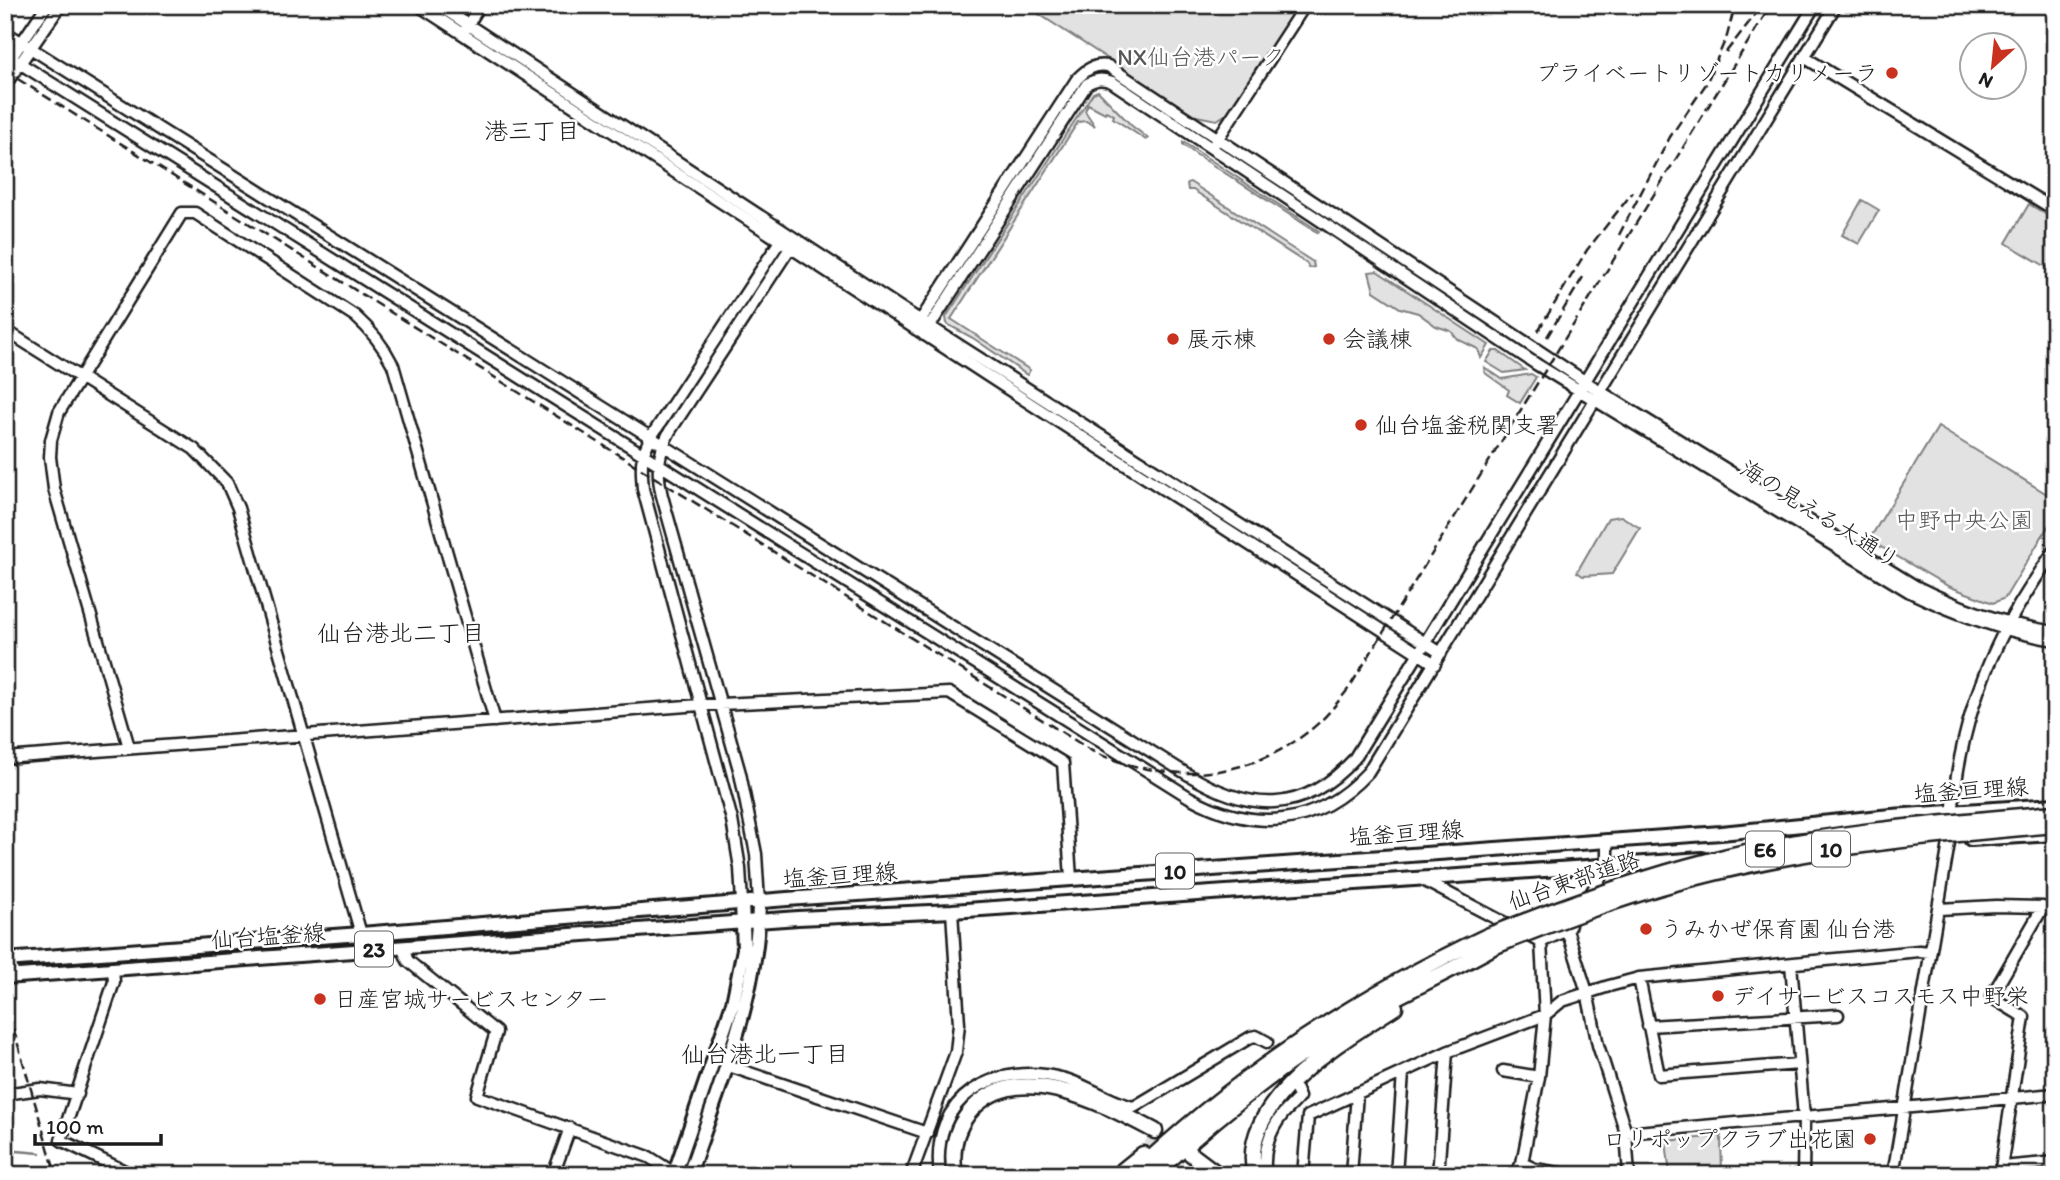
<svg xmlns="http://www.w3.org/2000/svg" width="2060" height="1180" viewBox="0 0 2060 1180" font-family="Itim,'Klee One',sans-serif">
	<rect width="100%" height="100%" fill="#fff"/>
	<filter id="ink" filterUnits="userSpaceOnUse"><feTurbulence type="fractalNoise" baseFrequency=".0143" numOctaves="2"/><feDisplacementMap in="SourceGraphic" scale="14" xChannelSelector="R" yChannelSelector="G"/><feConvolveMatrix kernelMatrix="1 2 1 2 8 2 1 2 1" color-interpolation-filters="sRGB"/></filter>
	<g filter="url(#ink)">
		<path fill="#e2e2e2" stroke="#7f7f7f" stroke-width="2" d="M1025 5H1299L1228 113 1217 120 1196 116Z
			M1098 91 1132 126 1148 138 1146 140 1113 118 1114 115 1106 111 1105 113 1088 104 1085 111 1095 126 1086 121 1078 122 951 319 1030 370 1027 375 973 338 947 324 946 317 1093 93Z
			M1183 142 1319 231 1318 233 1197 155 1183 145Z
			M1190 182 1313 262 1314 267 1309 268 1307 264 1193 190H1188L1187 183Z
			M1862 200 1879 210 1859 244 1842 235Z
			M2029 204 2055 220V262L2050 269 2006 243Z
			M1377 271 1489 345 1481 358 1478 349 1457 339 1451 331 1436 326 1418 313 1400 308 1374 291 1369 272Z
			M1493 351H1498L1525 370 1504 373 1486 362Z
			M1484 367 1502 379 1531 374 1536 377 1520 403 1507 395 1509 390 1485 373Z
			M1938 427 2055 499V515L2005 598 1993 603 1948 586 1869 540Z
			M1621 516 1640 528 1612 574 1583 576 1577 572 1608 518Z
			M1721 1136 1722 1175H1670L1666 1141Z"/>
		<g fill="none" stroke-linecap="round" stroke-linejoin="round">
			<path stroke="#7a7a7a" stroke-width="2.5" d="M60 1147 120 1175
				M5 1150 40 1153"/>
			<path stroke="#ddd" stroke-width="10" stroke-dasharray="10 5" stroke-linecap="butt" d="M1267 1042 1294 1086"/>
			<path stroke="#ddd" stroke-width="14" stroke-dasharray="14 7" stroke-linecap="butt" d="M1148 1137 1184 1160"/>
			<defs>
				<path id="minor" d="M418 5 1031 404 1435 664
					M438 5 907 312 1441 653
					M466 28 480 5
					M5 32 1187 774C1249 812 1302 816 1354 759L1815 5
					M5 54 1189 797C1254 833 1316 828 1368 772L1836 5
					M1804 57 2055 210
					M5 67 47 5
					M5 85 61 5
					M1215 143 1305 5
					M915 329 1077 79C1087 69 1094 64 1108 66L1601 392 1915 586C1959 608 2006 625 2055 632
					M5 330 194 449 227 483 238 508 361 934
					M924 335 1087 84C1096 79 1102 78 1112 82L1536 364 1910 592C1956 614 2004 632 2055 640
					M129 747 54 489 50 457 51 440 59 412 182 213H195L355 316C372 331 383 345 393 365L495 721
					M5 758 700 705 949 693 1063 763 1071 878
					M1952 816C1957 758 1972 698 1997 646 2013 612 2035 580 2055 549
					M1423 880 1541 942
					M1588 898 1607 866V840
					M759 902 756 854 740 773 662 496C656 471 658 453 670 431L790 248V243
					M742 903 740 868 732 820 643 489C641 466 640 457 651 437L780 241 785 239
					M2043 907 2055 912
					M1939 909 1996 906 2043 907 1991 997 2024 1017 2000 1175
					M1567 930 1587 992 1598 1045 1626 1133 1629 1175
					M5 942 14 976
					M1541 942 1567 930 1570 925
					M402 947 408 961 496 1032 477 1096 649 1157 677 1175
					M1791 964 1804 1117 1803 1175
					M113 968 114 982 61 1140 133 1175
					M1639 978 1659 1075 1799 1064
					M1648 1026 1838 1015
					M726 1065 927 1133
					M1503 1071 1539 1077
					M5 1094 40 1089 78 1094
					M1626 1133 2055 1094
					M1522 1163 1535 1169 1571 1175
					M2002 1167 2055 1162
					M553 1175 570 1128
					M911 1175 956 1052 959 1024 952 911
					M940 1175C929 1096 996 1060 1065 1079 1087 1085 1114 1104 1134 1107L1251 1037 1256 1036 1267 1042
					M1266 1175C1262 1154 1269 1131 1283 1114 1288 1108 1294 1104 1299 1097L1296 1090
					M1303 1175 1308 1116 1447 1052 1545 1015 1562 1001 1609 986 1639 978 1919 951 1930 952
					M1351 1175 1357 1093
					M1396 1175 1403 1073
					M1438 1175 1447 1052
					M1515 1175 1522 1163 1539 1077 1545 1015 1541 942
					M1893 1175 1951 831"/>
				<path id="major" d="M1971 839 2055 834
					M5 960 361 934 787 899 1721 833 1891 816 2055 805
					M5 977 798 918 952 911 1702 859
					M674 1175 733 1003 744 949 742 903
					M689 1175C719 1086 758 997 759 902"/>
				<path id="highway" d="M1191 1154 1219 1175
					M955 1175C951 1153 954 1132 968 1114 1014 1055 1104 1104 1155 1131
					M1117 1175 1143 1154
					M1133 1175C1237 1075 1357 997 1487 936
					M1153 1175C1216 1117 1283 1063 1356 1019 1400 993 1448 973 1493 947
					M1255 1175C1236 1101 1344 1040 1395 1007"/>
			</defs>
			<use href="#minor" stroke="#1c1c1c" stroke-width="15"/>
			<use href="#major" stroke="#1c1c1c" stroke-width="18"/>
			<use href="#highway" stroke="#1c1c1c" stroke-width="19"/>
			<use href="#minor" stroke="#fff" stroke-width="10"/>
			<use href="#major" stroke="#fff" stroke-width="12"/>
			<use href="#highway" stroke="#fff" stroke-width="14"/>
			<path stroke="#1c1c1c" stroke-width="2.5" stroke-dasharray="10 5" stroke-linecap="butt" d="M1726 52 1758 11
				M5 71 1092 751C1165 784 1245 782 1309 731 1325 719 1337 703 1349 688L1771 5
				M1619 235 1670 137 1706 84 1727 36 1735 5
				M1538 331 1587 250 1633 192
				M1547 337 1583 277
				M5 1000 56 1175"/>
			<defs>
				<path id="highway-bridge" d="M1487 936C1560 907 1633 880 1708 861 1821 832 1939 823 2055 813
					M1493 947C1565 918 1638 891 1714 873 1825 845 1941 835 2055 825"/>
			</defs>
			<use href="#highway-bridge" stroke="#1c1c1c" stroke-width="19" stroke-linecap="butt"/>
			<use href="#highway-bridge" stroke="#fff" stroke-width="14"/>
		</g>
	</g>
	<g fill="#c8321e" stroke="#fff" stroke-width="2.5">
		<circle cx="1892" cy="73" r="7"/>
		<circle cx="1173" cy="339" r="7"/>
		<circle cx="1329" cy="339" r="7"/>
		<circle cx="1361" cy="425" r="7"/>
		<circle cx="1646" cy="929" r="7"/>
		<circle cx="1718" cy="996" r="7"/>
		<circle cx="320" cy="999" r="7"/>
		<circle cx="1870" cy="1139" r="7"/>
	</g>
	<g text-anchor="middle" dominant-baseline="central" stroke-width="5" stroke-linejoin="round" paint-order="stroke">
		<g fill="#fff" stroke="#606060" stroke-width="2">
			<rect x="1746" y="831.5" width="38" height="35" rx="5"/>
			<rect x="1812" y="831.5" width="38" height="35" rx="5"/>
			<rect x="1156" y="853.5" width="38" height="35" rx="5"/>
			<rect x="355" y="931.5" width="38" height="35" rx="5"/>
		</g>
		<g font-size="21" font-weight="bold" fill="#1c1c1c">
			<text x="1765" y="849">E6</text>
			<text x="1831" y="849">10</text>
			<text x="1175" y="871">10</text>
			<text x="374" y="949">23</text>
		</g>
		<g font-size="23" fill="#575757" stroke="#fff">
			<text x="1201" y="57">NX仙台港パーク</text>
			<text x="1964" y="520">中野中央公園</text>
		</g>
		<g font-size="23" fill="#1c1c1c" stroke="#fff" text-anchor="start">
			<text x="1878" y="73" text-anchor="end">プライベートリゾートカリメーラ</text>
			<text x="1187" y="339">展示棟</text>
			<text x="1343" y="339">会議棟</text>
			<text x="1375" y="425">仙台塩釜税関支署</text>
			<text x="1660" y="929">うみかぜ保育園 仙台港</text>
			<text x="1732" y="996">デイサービスコスモス中野栄</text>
			<text x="334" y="999">日産宮城サービスセンター</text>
			<text x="1856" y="1139" text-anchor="end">ロリポップクラブ出花園</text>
		</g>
		<g font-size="23" fill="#1c1c1c" stroke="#fff">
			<text transform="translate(1820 514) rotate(32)">海の見える大通り</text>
			<text transform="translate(1971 790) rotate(-4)">塩釜亘理線</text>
			<text transform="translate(1406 833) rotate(-4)">塩釜亘理線</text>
			<text transform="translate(840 875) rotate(-4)">塩釜亘理線</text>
			<text transform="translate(1574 880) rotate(-19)">仙台東部道路</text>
			<text transform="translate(268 936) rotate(-4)">仙台塩釜線</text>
		</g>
		<g font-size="24" fill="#1c1c1c" stroke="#fff">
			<text x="532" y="130">港三丁目</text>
			<text x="401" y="632">仙台港北二丁目</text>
			<text x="765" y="1053">仙台港北一丁目</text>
		</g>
	</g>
	<rect width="2060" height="1180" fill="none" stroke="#fff" stroke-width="28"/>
	<rect x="14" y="14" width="2032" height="1152" fill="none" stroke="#1c1c1c" stroke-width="2.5" filter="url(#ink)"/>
	<g transform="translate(1993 66) rotate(207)"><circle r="33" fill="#ffffff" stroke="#a4a4a4" stroke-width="2"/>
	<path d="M0-5L12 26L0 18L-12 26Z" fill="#c8321e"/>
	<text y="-10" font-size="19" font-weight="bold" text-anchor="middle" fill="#1c1c1c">N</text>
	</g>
	<path d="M35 1134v10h126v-10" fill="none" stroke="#1c1c1c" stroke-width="3.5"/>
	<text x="46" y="1134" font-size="21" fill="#1c1c1c" stroke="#ffffff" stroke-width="5" paint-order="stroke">100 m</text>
</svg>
